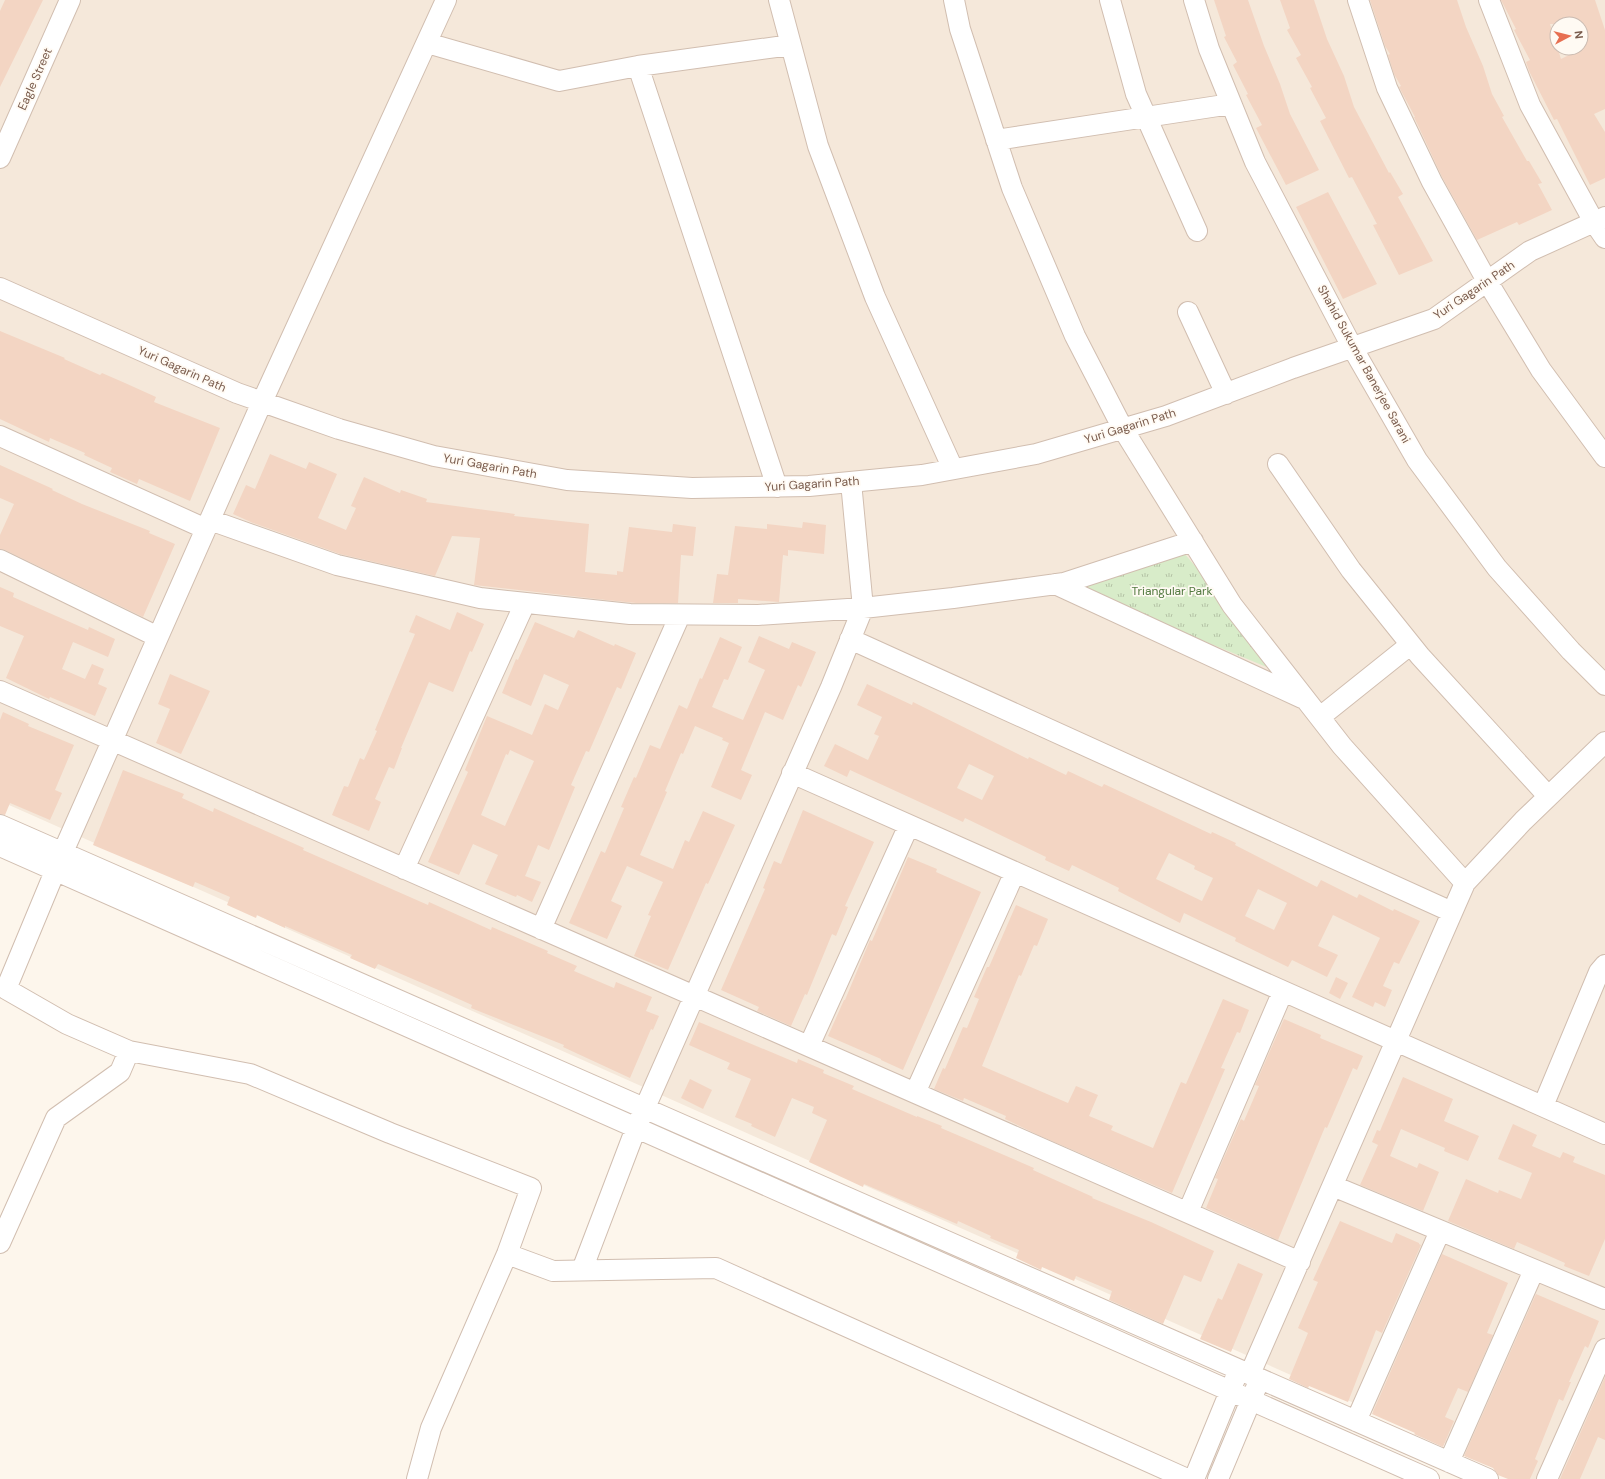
<svg xmlns="http://www.w3.org/2000/svg" width="1605" height="1479" viewBox="0 0 1605 1479" font-family="'DM Sans',sans-serif">
	<defs>
		<pattern id="grass-tufts" width="24" height="20" patternUnits="userSpaceOnUse"><rect width="24" height="20" fill="#d8ecc9"/><path d="M3 7l-1-3M5 7V3M7 7l1-3M15 17l-1-3M17 17v-4M19 17l1-3" fill="none" stroke="#b4c2a5"/></pattern>
	</defs>
	<rect width="100%" height="100%" fill="#fdf6ec"/>
	<path fill="#f5e8da" fill-rule="evenodd" d="M0 0H1605V1479H1525L0 801ZM1557 24H1581V48H1557Z"/>
	<path fill="url(#grass-tufts)" d="M1184 553 1288 676 1064 583Z"/>
	<path fill="#f3d5c3" fill-rule="evenodd" d="M5 0H43L0 87V11Z
		M1214 0H1248L1264 46 1280 84 1290 114 1319 170 1286 185 1256 128 1262 125 1246 95 1248 94 1233 65 1237 62 1224 37 1226 36Z
		M1280 0H1314L1327 39 1344 76 1354 107 1389 173 1390 172 1403 194 1398 197 1433 261 1399 275 1373 225 1377 224 1352 177 1349 178 1320 121 1326 118 1310 88 1312 87 1296 58 1301 55 1287 30 1290 28Z
		M1370 0H1457L1466 27 1483 66 1492 94 1504 116 1502 117 1527 161H1529L1542 183 1538 184 1552 210 1519 225 1517 222 1477 240 1442 177 1414 117H1415L1399 87 1401 86 1394 74 1388 55 1390 54 1385 46Z
		M1501 0H1595L1605 30V109L1594 114 1605 132V178L1590 185 1557 119 1554 120 1529 71 1526 62 1530 60 1514 30 1516 29ZM1550 24H1581V49L1561 59Z
		M1328 192 1377 284 1343 299 1296 207Z
		M0 331 65 358 64 359 100 375 102 373 125 383 156 397 154 402 220 428 190 501 139 479 137 484 110 472 112 468 84 455 85 453 50 438 49 442 0 419Z
		M270 454 306 469 309 462 337 474 318 518 346 530 356 508 351 506 364 477 400 493 401 490 427 499 426 502 515 514 514 516 589 524 585 572 617 575V571L623 572 629 527 672 532 673 524 696 527 693 556 681 555 678 603H636L606 600 474 585 480 538 452 536 435 576 340 554 253 523 233 514 246 485 255 489Z
		M0 465 53 489 52 490 82 504 150 531 149 533 175 544 143 617 5 550 0 549V535L14 504 0 498Z
		M803 522 826 525 824 554 788 550V556L783 555 779 602 738 599V603H713L717 574 728 575 735 526 767 529V524L802 528Z
		M0 587 14 593 13 597 88 630 89 627 115 639 108 657 73 642 62 669 85 679 92 664 104 669 98 684 107 688 95 716 50 697 49 699 6 678 24 636 0 626Z
		M457 612 484 624 472 652 470 651 453 692 429 682 401 748H402L394 769 389 767 375 799 381 802 369 831 332 815 344 786 348 787 360 758 364 760 377 731 375 730 415 634 409 632 416 615 450 630Z
		M535 622 574 638 578 630 614 646 615 644 636 653 621 689 617 687 589 752 586 751 571 785 575 787 549 850 538 845 526 874 525 876 541 882 532 902 517 895 516 897 485 884 498 855 473 844 459 875 428 862 468 772 465 770 487 716 532 735 545 704 558 710 569 685 544 674 531 706 502 693 516 659 518 660ZM510 750 534 761 505 826 481 815 506 754 508 755Z
		M759 636 789 649 792 642 816 652 801 687 798 685 783 720 765 712 741 770 752 775 741 800 711 787 729 743 722 740 723 738 695 726 683 754 681 753 665 791 667 792 640 855 673 869 685 840 689 842 703 811 735 825 708 884 706 883 668 970 634 956 651 916 648 915 663 882 627 866 611 901 622 906 607 939 569 923 601 851 605 853 624 808 621 807 634 777 636 778 650 745 660 749 679 705 687 709 700 678 702 679 720 637 742 647 728 680 724 679 712 707 743 720 765 670 748 662Z
		M170 674 210 691 181 754 156 743 170 709 158 704Z
		M867 684 912 705 913 702 1028 759 1029 757 1066 775 1068 771 1102 787 1104 784 1211 834 1212 832 1236 843 1235 845 1317 887 1321 880 1357 898 1359 894 1393 911 1394 909 1420 921 1399 964 1394 962 1383 986 1392 990 1385 1007 1375 1002 1373 1007 1352 997 1380 938 1333 915 1318 946 1338 955 1327 977 1292 960 1288 967 1235 941 1236 938 1184 913 1180 923 1118 891 1119 888 1072 865 1069 871 1045 860 1046 857 965 818 963 822 850 770 847 777 824 766 835 744 868 760 879 736 874 734 882 717 857 705ZM969 764 994 776 982 800 957 788ZM1169 853 1195 866 1194 869 1213 878 1202 901 1156 879ZM1258 889 1287 903 1274 930 1245 916Z
		M3 712 29 724 28 726 74 745 55 790 62 793 50 820 10 803 5 815 0 814V720Z
		M123 770 184 794 182 798 213 812 214 808 304 848 303 850 428 905 429 902 491 930 492 927 548 951 547 953 577 966 574 971 614 988 616 982 652 997 646 1011 659 1016 653 1030 651 1029 630 1078 563 1047 564 1045 471 1008 472 1005 443 992 378 964 375 969 350 958 352 955 285 926V928L257 915 256 918 227 905 230 897 195 882 193 887 93 845Z
		M803 810 874 842 845 906 848 907 836 936 832 934 807 995 805 994 791 1026 757 1011 759 1007 721 990 765 889 763 888 774 861 781 864Z
		M908 857 937 869 936 872 981 892 903 1070 881 1060V1059L828 1036 844 1000H845L870 940 872 941Z
		M1016 905 1048 919 1037 946 1034 945 1021 976 1019 975 982 1066 1068 1103 1076 1086 1098 1095 1089 1116 1113 1126 1111 1130 1153 1148 1181 1082 1186 1084 1223 999 1249 1010 1240 1033 1237 1032 1221 1068 1225 1069 1172 1193 1038 1135 1005 1119 1006 1116 964 1098 963 1101 934 1089 943 1068 945 1069 963 1027 967 1028 979 999 974 997 987 967H989Z
		M1336 977 1348 983 1340 999 1329 993Z
		M1284 1019 1321 1035 1320 1038 1363 1056 1357 1070 1353 1068 1327 1128 1325 1127 1278 1240 1206 1208 1218 1179 1215 1178 1241 1119 1244 1121 1259 1086 1255 1085Z
		M699 1022 797 1063 798 1059 824 1070 823 1073 854 1086 852 1089 917 1117V1116L942 1126 941 1128 1034 1168 1033 1170 1093 1197 1092 1198 1151 1222 1214 1251 1201 1282 1184 1275 1163 1324 1109 1300 1112 1291 1076 1276 1074 1281 1042 1267 1041 1270 1016 1258 1019 1250 990 1238 991 1236 958 1221 957 1224 864 1184 863 1187 809 1162 827 1120 812 1113 814 1107 792 1098 775 1137 751 1126 752 1124 735 1117 751 1079 727 1069 730 1063 689 1045Z
		M1403 1077 1453 1099 1444 1121 1479 1136 1468 1161 1444 1151 1445 1148 1401 1129 1390 1156 1417 1168 1419 1163 1439 1172 1423 1211 1360 1185 1378 1145 1372 1142 1377 1130 1380 1131Z
		M690 1079 712 1090 703 1109 681 1098Z
		M1513 1124 1537 1135 1532 1146 1560 1158 1563 1152 1575 1157 1573 1162 1605 1175V1239L1589 1276 1564 1266 1565 1263 1517 1242 1514 1249 1448 1221 1466 1179 1498 1193 1499 1190 1521 1199 1532 1173 1498 1159Z
		M1340 1221 1392 1243 1396 1233 1419 1243V1244L1421 1245 1382 1333 1376 1330 1348 1402 1309 1386 1308 1388 1289 1379 1308 1333 1298 1328 1318 1282 1313 1280Z
		M1442 1254 1508 1283 1487 1333 1493 1335 1468 1392 1458 1388 1445 1417 1454 1421 1443 1447 1414 1434 1415 1433 1372 1414Z
		M1238 1263 1263 1274 1231 1352 1200 1339 1218 1298 1222 1300Z
		M1536 1294 1599 1321 1588 1348 1585 1346 1569 1382H1571L1563 1401 1559 1399 1535 1459 1538 1461 1530 1479H1508L1498 1475 1493 1468 1464 1456Z
		M1605 1377V1440L1598 1437 1580 1479H1560Z"/>
	<g fill="none" stroke-linecap="round" stroke-linejoin="round">
		<defs>
			<path id="minor" d="M779 0 818 146 875 297 953 469
				M954 0 960 29 1012 188 1075 336 1123 429 1232 605 1342 746 1465 883
				M1110 0 1136 94 1197 231
				M1194 0 1209 49 1255 162 1352 347 1417 460 1497 568 1571 651 1605 685
				M1358 0 1387 88 1432 182 1487 281 1541 370 1605 457
				M1489 0 1530 105 1594 222 1605 238
				M427 43 559 81 638 66 791 45
				M638 66 777 487
				M996 140 1231 104
				M0 158 70 0
				M0 288 237 393 339 429 434 456 567 480 692 488 809 486 922 475 1036 454 1166 416 1293 368 1434 319 1530 251 1605 217
				M1188 312 1226 394
				M0 436 206 529
				M1278 464 1351 570 1420 656 1548 796
				M210 520 337 565 480 598 630 614 758 615 863 608 953 598 1064 583 1193 541
				M0 560 158 637
				M1055 584 1302 698
				M850 639 1452 912
				M0 691 1300 1262
				M1320 717 1410 645
				M792 773 1605 1134
				M0 825 1488 1479
				M0 846 1429 1479
				M404 869 525 603
				M541 929 680 615
				M809 1046 909 825
				M915 1093 1015 872
				M1543 1106 1599 972 1605 965
				M1333 1186 1605 1299
				M1188 1212 1283 991
				M0 1243 56 1118 120 1072 129 1051
				M507 1254 553 1271 716 1268 1187 1479
				M582 1270 636 1128 831 687 863 608 851 482
				M1250 1374 1465 883 1523 821 1605 742
				M1356 1421 1440 1231
				M1449 1462 1534 1270
				M417 1479 431 1428 507 1254 531 1188 390 1133 250 1074 129 1051 67 1024 6 989 63 852 262 402 446 0
				M1194 1479 1235 1379
				M1218 1479 1256 1388
				M1547 1479 1605 1349"/>
		</defs>
		<use href="#minor" stroke="#d1beb0" stroke-width="22"/>
		<use href="#minor" stroke="#fff" stroke-width="20"/>
	</g>
	<g text-anchor="middle" dominant-baseline="central" stroke-width="3.5" stroke-linejoin="round" paint-order="stroke">
		<g font-size="12" fill="#7a5c4d" stroke="#fffaf3">
			<text transform="translate(35 79) rotate(-66)">Eagle Street</text>
			<text transform="translate(1474 290) rotate(-34)">Yuri Gagarin Path</text>
			<text transform="translate(1364 364) rotate(61)">Shahid Sukumar Banerjee Sarani</text>
			<text transform="translate(182 369) rotate(24)">Yuri Gagarin Path</text>
			<text transform="translate(1130 426) rotate(-17)">Yuri Gagarin Path</text>
			<text transform="translate(490 466) rotate(10)">Yuri Gagarin Path</text>
			<text transform="translate(812 484) rotate(-4)">Yuri Gagarin Path</text>
		</g>
		<g font-size="12" fill="#537a41" stroke="#fffaf3">
			<text x="1172" y="591">Triangular Park</text>
		</g>
	</g>
	<g transform="translate(1569 36) rotate(83)"><circle r="19" fill="#fffaf3" stroke="#cabbb1"/>
	<path d="M0-3L7 15L0 10L-7 15Z" fill="#e76f51"/>
	<text y="-6" font-size="11" font-weight="bold" text-anchor="middle" fill="#7a5c4d">N</text>
	</g>
</svg>
